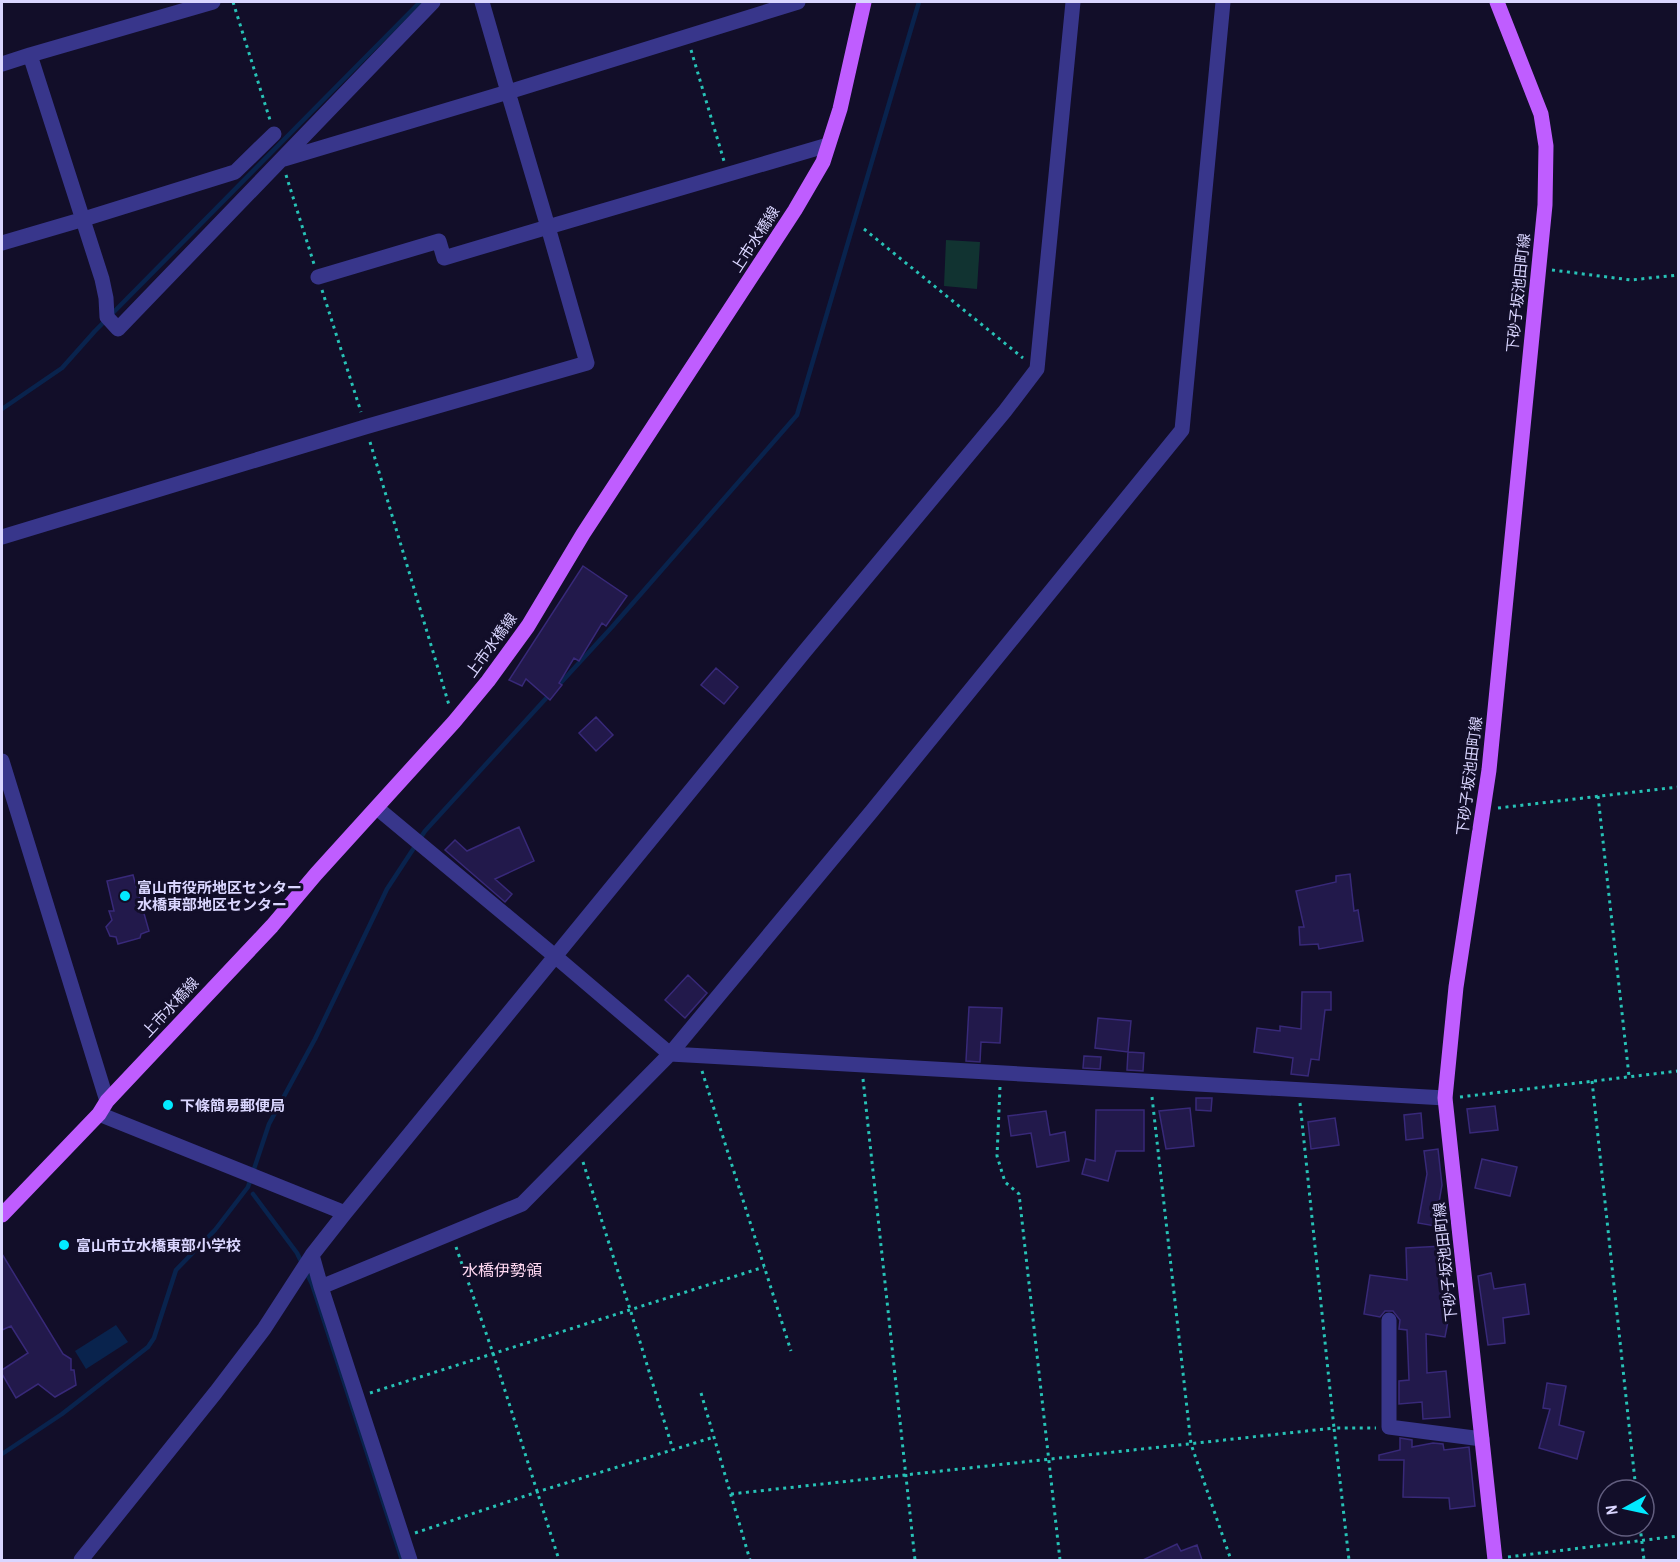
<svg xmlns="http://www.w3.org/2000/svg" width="1680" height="1562" viewBox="0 0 1680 1562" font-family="'Archivo Narrow','Noto Sans JP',sans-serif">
	<rect width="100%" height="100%" fill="#120e29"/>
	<path fill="#113331" d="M946 240 980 242 977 289 944 286Z"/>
	<path fill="#09234d" d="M116 1325 128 1342 86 1369 75 1351Z"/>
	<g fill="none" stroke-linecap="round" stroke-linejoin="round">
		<path stroke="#09234d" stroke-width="4.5" d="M2 409 62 368 95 331 420 2
			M556 688 612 627 797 415 919 2
			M253 1194 297 1253 312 1284 402 1560
			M2 1454 62 1414 148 1347 154 1338 176 1270 215 1230 248 1187 269 1124 315 1039 387 889 425 831 550 694"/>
	</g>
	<path fill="#22194b" stroke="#382979" stroke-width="1.5" d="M583 566 627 596 606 626 602 623 579 661 574 658 559 683 562 685 550 700 526 679 522 686 509 680Z
		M716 668 738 687 724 704 701 685Z
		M596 717 613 735 596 751 579 733Z
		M519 827 534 861 495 879 512 894 505 902 445 850 455 840 467 851Z
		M1350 874 1354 911 1358 910 1363 941 1319 949 1318 944 1300 945 1299 927H1304L1296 891 1336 882V876Z
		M133 875 149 931 141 934 140 938 118 944 116 937 110 936 106 927 112 920 109 911H114L107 881Z
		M688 975 707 993 685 1018 665 1000Z
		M1302 992H1331V1010H1325L1319 1060 1311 1059 1308 1076 1291 1074 1293 1058 1254 1052 1257 1028 1280 1031V1026L1301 1029Z
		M969 1007 1002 1008 1000 1043 981 1042 980 1062 966 1061Z
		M1098 1018 1131 1021 1128 1052 1095 1048Z
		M1128 1052 1144 1053 1143 1071 1127 1070Z
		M1084 1056 1101 1057 1100 1069 1083 1068Z
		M1196 1098H1212L1211 1111 1196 1110Z
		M1495 1106 1498 1130 1470 1133 1467 1109Z
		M1190 1108 1194 1146 1166 1149 1159 1111Z
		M1096 1110H1144V1151H1116L1108 1181 1082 1174 1086 1159 1095 1161Z
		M1046 1111 1050 1135 1065 1132 1069 1161 1037 1167 1031 1133 1011 1136 1008 1116Z
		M1421 1113 1423 1138 1406 1140 1404 1115Z
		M1335 1118 1339 1145 1311 1149 1308 1122Z
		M1438 1149 1442 1185 1435 1226 1418 1223 1427 1174 1424 1151Z
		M1482 1159 1517 1167 1510 1196 1475 1188Z
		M1444 1246 1447 1299 1452 1300 1445 1337 1426 1334 1427 1373 1446 1371 1450 1417 1423 1419 1422 1402 1399 1404V1381L1409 1380 1407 1330 1399 1329 1400 1320 1393 1311H1385L1380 1317 1364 1314 1370 1275 1407 1280 1406 1248Z
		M2 1254 63 1354 71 1359V1370H74L76 1385 55 1397 38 1384 16 1398 2 1374V1370L28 1353 11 1326 2 1330Z
		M1491 1273 1494 1289 1525 1284 1529 1314 1503 1318 1505 1343 1488 1345 1478 1276Z
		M1547 1383 1566 1386 1559 1425 1584 1432 1577 1459 1539 1448 1550 1409 1543 1408Z
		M1400 1438 1412 1440V1447L1433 1443 1443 1444 1444 1450 1469 1447 1475 1506 1450 1509 1449 1498 1403 1497 1404 1460H1379V1455L1400 1450Z
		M1177 1544 1181 1551 1197 1545 1202 1560H1143Z"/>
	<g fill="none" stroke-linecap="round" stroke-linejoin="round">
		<path stroke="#27c2b6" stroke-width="3" stroke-dasharray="3 4.5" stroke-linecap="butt" d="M233 2 270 120
			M691 50 724 161
			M286 175 314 264
			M864 229 1023 358
			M1552 270 1631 280 1678 275
			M322 290 361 412
			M370 442 449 705
			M1598 796 1629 1076
			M1498 808 1678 787
			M702 1071 791 1351
			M863 1079 915 1560
			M1592 1081 1636 1490
			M1000 1087 997 1156 1005 1182 1019 1194 1060 1560
			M1152 1097 1191 1444 1231 1560
			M1460 1097 1678 1071
			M1300 1103 1334 1428H1376
			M583 1162 630 1309 673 1450
			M456 1247 493 1353 559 1560
			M370 1393 764 1267
			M701 1393 750 1560
			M731 1494 1334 1428 1349 1560
			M1640 1526 1644 1560
			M415 1533 537 1492 714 1437
			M1508 1557 1678 1536"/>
		<path stroke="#38368b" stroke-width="15" d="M213 2 30 55 102 279 106 298 107 317 118 329 433 2
			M482 2 508 92 798 2
			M2 64 30 55
			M284 159 508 92 548 227 444 258 439 241 318 277
			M2 243 84 219 235 172 274 134
			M2 537 365 427 587 363 548 227 828 145
			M2 761 107 1101
			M377 808 556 957 670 1054 1445 1098
			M99 1114 345 1213
			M312 1255 321 1287 410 1560
			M321 1287 522 1204 670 1054 872 811 1182 430 1223 2
			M1389 1320V1427L1482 1439
			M81 1560 216 1392 264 1329 312 1255 345 1213 805 651 1005 411 1037 369 1073 2"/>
		<path stroke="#bf5dff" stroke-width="15" d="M2 1215 99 1114 107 1101 272 926 316 874 454 722 488 681 528 626 583 534 795 210 823 162 840 109 864 2
			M1495 1560 1445 1098 1456 987 1489 770 1545 205 1546 146 1541 114 1497 2"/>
	</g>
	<g fill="#02eaff" stroke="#120e29" stroke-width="2">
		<circle cx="125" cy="896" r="6"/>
		<circle cx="168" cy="1105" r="6"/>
		<circle cx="64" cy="1245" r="6"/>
	</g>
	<g text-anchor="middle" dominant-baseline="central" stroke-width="6" stroke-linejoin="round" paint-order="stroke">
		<g font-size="15" fill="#dad6ff" stroke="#120e29">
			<text transform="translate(755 239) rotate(-57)">上市水橋線</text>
			<text transform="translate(1518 293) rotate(-84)">下砂子坂池田町線</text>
			<text transform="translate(491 645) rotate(-54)">上市水橋線</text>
			<text transform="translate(1469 776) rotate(-83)">下砂子坂池田町線</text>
			<text transform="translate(170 1007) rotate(-47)">上市水橋線</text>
			<text transform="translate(1445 1262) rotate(-96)">下砂子坂池田町線</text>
		</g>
		<g font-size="15" font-weight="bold" fill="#dad6ff" stroke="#120e29" text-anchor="start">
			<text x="137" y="887">富山市役所地区センター<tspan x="137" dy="17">水橋東部地区センター</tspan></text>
			<text x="180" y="1105">下條簡易郵便局</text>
			<text x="76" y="1245">富山市立水橋東部小学校</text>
		</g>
		<g font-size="16" fill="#ffd8f1" stroke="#120e29">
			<text x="502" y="1270">水橋伊勢領</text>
		</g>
	</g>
	<rect width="1680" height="1562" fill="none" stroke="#dad6ff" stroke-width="6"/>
	<g transform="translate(1626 1508) rotate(262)"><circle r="28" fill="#120e29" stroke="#625e7f" stroke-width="1.5"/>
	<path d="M0-4.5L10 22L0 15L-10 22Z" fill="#02eaff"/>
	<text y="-9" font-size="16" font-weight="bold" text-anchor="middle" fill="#dad6ff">N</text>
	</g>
</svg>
